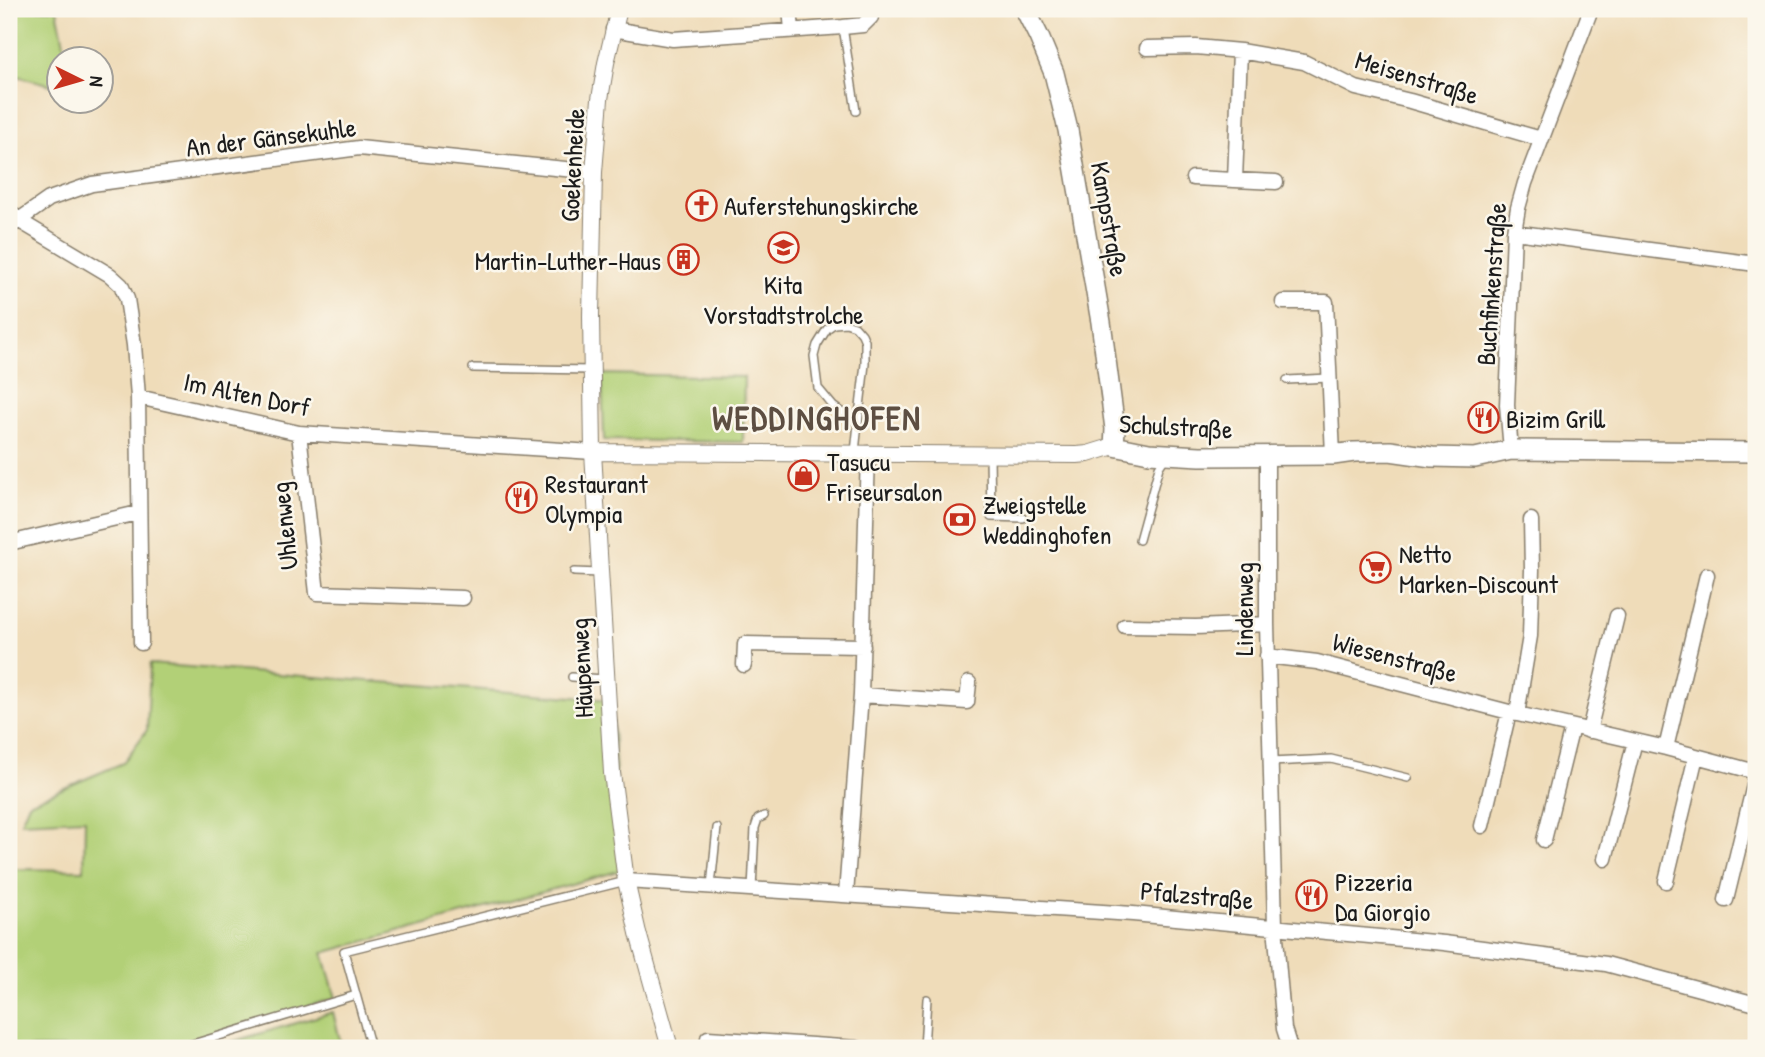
<svg xmlns="http://www.w3.org/2000/svg" width="1765" height="1057" viewBox="0 0 1765 1057" font-family="'Patrick Hand',sans-serif">
	<rect width="100%" height="100%" fill="#fbf7ec"/>
	<filter id="ink" filterUnits="userSpaceOnUse"><feTurbulence type="fractalNoise" baseFrequency=".0143" numOctaves="2"/><feDisplacementMap in="SourceGraphic" scale="14" xChannelSelector="R" yChannelSelector="G"/><feConvolveMatrix kernelMatrix="1 2 1 2 8 2 1 2 1" color-interpolation-filters="sRGB"/></filter>
	<filter id="wash" filterUnits="userSpaceOnUse"><feTurbulence type="fractalNoise" baseFrequency=".00686" numOctaves="4" result="noise"/><feDisplacementMap in="SourceGraphic" scale="28" xChannelSelector="R" yChannelSelector="G"/><feGaussianBlur stdDeviation="1.57" result="paint"/><feColorMatrix in="noise" values="0 0 0 0 0 0 0 0 0 0 0 0 0 0 0 0 0 1.4 0 .05"/><feComposite in="paint" operator="in"/></filter>
	<g filter="url(#wash)">
		<rect width="100%" height="100%" fill="#efdcb9"/>
		<path fill="#b2d077" stroke="#67764a" stroke-width="2" d="M9 9H57L67 59 60 60 59 87 9 74Z
			M602 374 744 377 743 442 604 440Z
			M150 664 611 700 622 870 323 953 336 998 164 1048H9V795L14 869 84 870 85 819 21 822 29 803 123 763 147 730Z
			M333 1012 342 1048H211Z"/>
	</g>
	<g filter="url(#ink)">
		<g fill="none" stroke-linecap="round" stroke-linejoin="round">
			<defs>
				<path id="service" d="M919 10 937 9
					M843 27 856 111
					M473 368 591 370
					M1287 380 1329 378
					M855 452 858 424 865 364V341L862 334 855 326 846 323 834 324 827 329 817 345 814 356 818 388 833 406 858 424
					M990 455 991 517 1023 518
					M1139 540 1159 467 1165 458
					M574 572 600 573
					M572 677 605 679
					M1271 762 1331 759 1408 778
					M711 886 717 828
					M752 889 755 828 758 819 764 816
					M179 1048 356 995
					M371 1048 344 951 626 881
					M924 1048 927 999"/>
				<path id="minor" d="M790 9 792 30
					M613 29 673 39 843 27 863 25 871 17V9
					M1147 48 1196 47 1240 51 1304 62 1356 88 1410 101 1541 139
					M1193 178 1276 182
					M1235 180 1240 51
					M9 211 18 220 110 275 121 285 127 299 134 345 138 397 141 643
					M9 227 49 199 92 184 359 148 594 172
					M1514 232 1756 264
					M1283 302H1326L1333 455
					M138 397 299 433 593 452
					M299 433 317 593 463 598
					M1511 450 1507 405 1514 232 1518 208 1525 183 1591 9
					M1267 456V624L1275 926 1284 1029 1290 1048
					M9 543 138 513
					M1125 626 1196 627 1267 624
					M1267 656 1317 662 1509 712 1666 748 1756 772
					M744 665 745 644 863 646
					M861 695 967 702 969 683
					M1517 714 1530 636 1532 570 1531 520
					M1589 731 1617 616
					M1666 748 1707 575
					M1482 826 1509 712
					M1544 840 1572 727
					M1605 859 1635 741
					M626 881 1133 914 1444 943 1606 964 1756 1004
					M1666 881 1696 756
					M846 895 861 695 868 453
					M1726 900 1756 777
					M708 1038 857 1048"/>
				<path id="tertiary" d="M619 9 606 63 600 99 594 172 591 316 593 452 612 773 626 881 638 933 670 1048
					M593 452 1077 455 1088 454 1114 446"/>
				<path id="secondary" d="M1025 9 1039 37 1054 73 1068 130 1101 322 1115 429 1114 446 1149 453 1200 456 1333 455 1354 452 1390 451 1432 457 1475 458 1511 450 1756 452"/>
			</defs>
			<use href="#service" stroke="#867c6a" stroke-width="10"/>
			<use href="#minor" stroke="#867c6a" stroke-width="17"/>
			<use href="#tertiary" stroke="#867c6a" stroke-width="18"/>
			<use href="#secondary" stroke="#867c6a" stroke-width="22"/>
			<use href="#service" stroke="#fff" stroke-width="7"/>
			<use href="#minor" stroke="#fff" stroke-width="14"/>
			<use href="#tertiary" stroke="#fff" stroke-width="16"/>
			<use href="#secondary" stroke="#fff" stroke-width="19"/>
		</g>
	</g>
	<defs>
		<symbol id="church-ring" viewBox="-11 -11 22 22"><circle r="9.5" fill="#fbf7ec" stroke="#c8321e" stroke-width="1.5"/><path d="M-1.2-6h2.4v3.5h3.3v2.4h-3.3V6h-2.4V-.1h-3.3v-2.4h3.3Z" fill="#c8321e"/></symbol>
		<symbol id="school-ring" viewBox="-11 -11 22 22"><circle r="9.5" fill="#fbf7ec" stroke="#c8321e" stroke-width="1.5"/><path d="M0-5L7-2L0 1L-7-2ZM-4 1L0 2.5L4 1V4Q0 6-4 4Z" fill="#c8321e"/></symbol>
		<symbol id="building-ring" viewBox="-11 -11 22 22"><circle r="9.5" fill="#fbf7ec" stroke="#c8321e" stroke-width="1.5"/><path d="M-4-6H4V6H1V3H-1V6H-4ZM-2.5-4.3h1.7v1.8h-1.7ZM.8-4.3h1.7v1.8H.8ZM-2.5-1h1.7V.8h-1.7ZM.8-1h1.7V.8H.8Z" fill="#c8321e"/></symbol>
		<symbol id="restaurant-ring" viewBox="-11 -11 22 22"><circle r="9.5" fill="#fbf7ec" stroke="#c8321e" stroke-width="1.5"/><path d="M-5-6h1v4h1v-4h1v4h1v-4h1v5L-1.5 .5V6h-2V.5L-5-1ZM5-6V6H3V1.5H1.5Q1.5-4 5-6Z" fill="#c8321e"/></symbol>
		<symbol id="shop-ring" viewBox="-11 -11 22 22"><circle r="9.5" fill="#fbf7ec" stroke="#c8321e" stroke-width="1.5"/><path d="M-5-2.5h2.3a2.7 3.5 0 0 1 5.4 0H5L5.5 6h-11ZM-1.5-2.5h3a1.5 2.3 0 0 0-3 0Z" fill="#c8321e"/></symbol>
		<symbol id="bank-ring" viewBox="-11 -11 22 22"><circle r="9.5" fill="#fbf7ec" stroke="#c8321e" stroke-width="1.5"/><path d="M-6-4H6V4H-6ZM0-2.3a2.3 2.3 0 1 0 0 4.6a2.3 2.3 0 1 0 0-4.6Z" fill="#c8321e"/></symbol>
		<symbol id="supermarket-ring" viewBox="-11 -11 22 22"><circle r="9.5" fill="#fbf7ec" stroke="#c8321e" stroke-width="1.5"/><path d="M-6-5.5h2.5l.6 2H6L4.5 2H-2.5L-4.4-4H-6ZM-1.5 3.2a1.3 1.3 0 1 0 .1 0ZM3 3.2a1.3 1.3 0 1 0 .1 0Z" fill="#c8321e"/></symbol>
	</defs>
	<g fill-rule="evenodd">
		<use href="#church-ring" x="684" y="188" width="35" height="35"/>
		<use href="#school-ring" x="766" y="230" width="35" height="35"/>
		<use href="#building-ring" x="666" y="242" width="35" height="35"/>
		<use href="#restaurant-ring" x="1466" y="400" width="35" height="35"/>
		<use href="#shop-ring" x="786" y="458" width="35" height="35"/>
		<use href="#restaurant-ring" x="504" y="480" width="35" height="35"/>
		<use href="#bank-ring" x="942" y="502" width="35" height="35"/>
		<use href="#supermarket-ring" x="1358" y="550" width="35" height="35"/>
		<use href="#restaurant-ring" x="1294" y="878" width="35" height="35"/>
	</g>
	<g text-anchor="middle" dominant-baseline="central" stroke-width="5" stroke-linejoin="round" paint-order="stroke">
		<g font-size="26" fill="#1c1c1c" stroke="#fbf7ec">
			<text transform="translate(1417 77) rotate(17)">Meisenstraße</text>
			<text transform="translate(271 137) rotate(-7)">An der Gänsekuhle</text>
			<text transform="translate(572 165) rotate(-87)">Goekenheide</text>
			<text transform="translate(1110 219) rotate(80)">Kampstraße</text>
			<text transform="translate(1491 284) rotate(-86)">Buchfinkenstraße</text>
			<text transform="translate(247 394) rotate(12)">Im Alten Dorf</text>
			<text transform="translate(1176 426) rotate(3)">Schulstraße</text>
			<text transform="translate(284 526) rotate(-96)">Uhlenweg</text>
			<text transform="translate(1243 609) rotate(-90)">Lindenweg</text>
			<text transform="translate(1395 657) rotate(15)">Wiesenstraße</text>
			<text transform="translate(581 668) rotate(-93)">Häupenweg</text>
			<text transform="translate(1197 895) rotate(5)">Pfalzstraße</text>
		</g>
		<g font-size="26" fill="#1c1c1c" stroke="#fbf7ec" text-anchor="start">
			<text x="724" y="205">Auferstehungskirche</text>
			<text x="661" y="260" text-anchor="end">Martin-Luther-Haus</text>
			<text x="783" y="284" text-anchor="middle">Kita<tspan x="783" dy="30">Vorstadtstrolche</tspan></text>
			<text x="1506" y="418">Bizim Grill</text>
			<text x="827" y="461">Tasucu<tspan x="827" dy="30">Friseursalon</tspan></text>
			<text x="545" y="483">Restaurant<tspan x="545" dy="30">Olympia</tspan></text>
			<text x="983" y="504">Zweigstelle<tspan x="983" dy="30">Weddinghofen</tspan></text>
			<text x="1399" y="553">Netto<tspan x="1399" dy="30">Marken-Discount</tspan></text>
			<text x="1335" y="881">Pizzeria<tspan x="1335" dy="30">Da Giorgio</tspan></text>
		</g>
		<g font-size="33" font-weight="bold" letter-spacing="2" fill="#5d4e42" stroke="#fbf7ec">
			<text x="817" y="418">WEDDINGHOFEN</text>
		</g>
	</g>
	<rect width="1765" height="1057" fill="none" stroke="#fbf7ec" stroke-width="35"/>
	<g transform="translate(80 80) rotate(95)"><circle r="33" fill="#fbf7ec" stroke="#a29f99" stroke-width="2"/>
	<path d="M0-5L12 26L0 18L-12 26Z" fill="#c8321e"/>
	<text y="-10" font-size="19" font-weight="bold" text-anchor="middle" fill="#1c1c1c">N</text>
	</g>
</svg>
